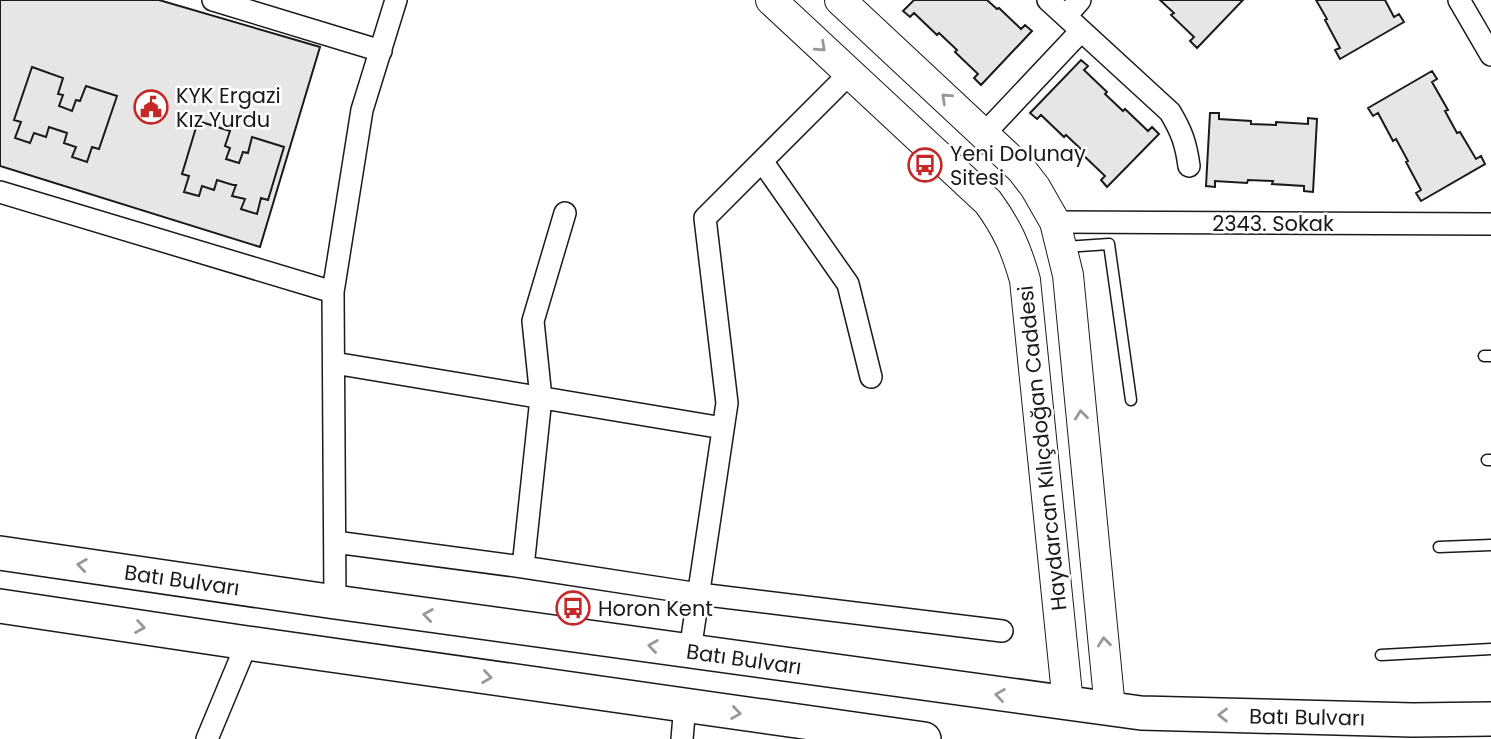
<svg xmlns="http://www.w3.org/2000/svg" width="1491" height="739" viewBox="0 0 1491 739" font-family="Poppins,sans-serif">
	<rect width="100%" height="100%" fill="#fff"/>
	<path fill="#e6e6e6" stroke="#1a1a1a" stroke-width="2" d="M0 0H159L320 47 260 247 0 166Z
		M914 0H987L997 9 999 8 1021 29 1025 25 1032 31 981 85 974 78 978 74 955 52 957 50 939 33 937 35 914 13 910 17 903 11Z
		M1160 0H1243L1197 48 1190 41 1194 37 1171 15 1174 13Z
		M1316 0H1385L1394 17 1399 14 1404 22 1340 59 1335 50 1340 48 1325 20 1327 19Z
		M1081 60 1088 66 1084 70 1107 92 1105 94 1123 111 1125 109 1148 131 1152 127 1159 134 1107 187 1101 180 1105 176 1082 154 1084 152 1066 135 1064 137 1041 115 1037 119 1030 113Z
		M32 67 63 78 58 94 63 95 59 106 72 111 76 100 80 101 86 86 117 96 99 149 92 147 87 162 72 157 76 147 64 143 67 133 49 127 46 137 34 133 30 143 15 138 21 122 14 120Z
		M1432 71 1437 79 1432 82 1448 110 1445 111 1457 133 1460 132 1476 159 1481 156 1485 164 1421 201 1416 193 1421 190 1406 162 1408 161 1396 139 1393 141 1378 113 1373 116 1368 108Z
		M1210 113H1219V119L1251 121V124L1276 125V122L1308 124V118L1317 119 1313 192 1304 191V186L1272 184 1273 181 1248 180 1247 183 1215 181V187L1206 186Z
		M198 121 230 131 225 146 230 148 226 159 239 163 243 152 248 153 252 137 284 147 268 200 261 198 257 214 241 209 245 199 232 196 236 185H233L217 180 214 190 202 186 199 196 184 192 189 176 182 174Z"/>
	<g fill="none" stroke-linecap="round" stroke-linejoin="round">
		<defs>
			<path id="service" d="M1065 247 1109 244 1131 400
				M1484 356H1491
				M1487 460H1491
				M1439 547 1491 545
				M1381 655 1491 649"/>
			<path id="minor" d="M213 0 381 51
				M1048 0 1170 112C1182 132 1186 144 1189 166
				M1459 0 1491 55
				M1066 16 1080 0
				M984 134 1081 31
				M762 161 848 284 871 377
				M0 192 333 292 335 602
				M1055 222 1491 224
				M333 292 362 110 396 0
				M334 363 723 428
				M335 542 523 567 699 594 1002 631
				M523 567 541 398 533 321 565 213
				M690 651 727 403 705 218 850 73
				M207 739 247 643
				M682 739 685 705"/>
			<path id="secondary" d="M771 0 988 202C1007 228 1016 248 1025 280L1068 704
				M840 0 1021 169 1035 187 1055 222 1068 275 1110 709"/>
			<path id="primary" d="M0 553 335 602 1141 713 1413 720 1491 719
				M0 606 247 643 924 739"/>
		</defs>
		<use href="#service" stroke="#1a1a1a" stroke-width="13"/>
		<use href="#minor" stroke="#1a1a1a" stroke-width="24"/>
		<use href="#secondary" stroke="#1a1a1a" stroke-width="32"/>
		<use href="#primary" stroke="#1a1a1a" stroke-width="36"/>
		<use href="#service" stroke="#fff" stroke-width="10"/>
		<use href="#minor" stroke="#fff" stroke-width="21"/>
		<use href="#secondary" stroke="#fff" stroke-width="30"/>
		<use href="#primary" stroke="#fff" stroke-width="33"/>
	</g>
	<defs><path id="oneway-chevron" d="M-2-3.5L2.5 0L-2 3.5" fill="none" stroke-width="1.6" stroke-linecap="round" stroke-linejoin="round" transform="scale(1.75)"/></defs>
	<g stroke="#989898">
		<use href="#oneway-chevron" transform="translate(821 47) rotate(43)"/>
		<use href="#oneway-chevron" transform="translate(946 98) rotate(-137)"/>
		<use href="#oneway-chevron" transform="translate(1081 415) rotate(-96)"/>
		<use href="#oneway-chevron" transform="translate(82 565) rotate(-172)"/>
		<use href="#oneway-chevron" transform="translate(428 615) rotate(-172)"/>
		<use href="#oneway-chevron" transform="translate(140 627) rotate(9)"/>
		<use href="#oneway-chevron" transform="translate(1104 642) rotate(-96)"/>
		<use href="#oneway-chevron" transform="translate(653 646) rotate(-172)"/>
		<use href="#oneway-chevron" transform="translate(487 677) rotate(8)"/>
		<use href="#oneway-chevron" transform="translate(1000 695) rotate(-172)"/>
		<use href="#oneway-chevron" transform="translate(736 713) rotate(8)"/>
		<use href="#oneway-chevron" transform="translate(1223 715) rotate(-179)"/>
	</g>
	<defs>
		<symbol id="civic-ring" viewBox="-11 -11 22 22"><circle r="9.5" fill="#fff" stroke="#c62828" stroke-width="1.5"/><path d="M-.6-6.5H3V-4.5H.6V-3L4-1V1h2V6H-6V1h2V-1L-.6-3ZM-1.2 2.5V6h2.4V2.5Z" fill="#c62828"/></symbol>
		<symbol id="bus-ring" viewBox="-11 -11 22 22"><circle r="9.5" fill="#fff" stroke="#c62828" stroke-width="1.5"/><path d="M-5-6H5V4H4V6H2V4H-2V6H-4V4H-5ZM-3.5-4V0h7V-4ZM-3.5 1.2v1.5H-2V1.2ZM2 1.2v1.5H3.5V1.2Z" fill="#c62828"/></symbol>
	</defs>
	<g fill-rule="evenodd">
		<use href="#civic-ring" x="132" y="88" width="38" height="38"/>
		<use href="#bus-ring" x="906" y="146" width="38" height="38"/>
		<use href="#bus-ring" x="554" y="589" width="38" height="38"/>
	</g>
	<g text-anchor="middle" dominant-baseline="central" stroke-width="5" stroke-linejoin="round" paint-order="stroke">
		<g font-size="21" fill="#1a1a1a" stroke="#fff" text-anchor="start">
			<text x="176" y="95">KYK Ergazi<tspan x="176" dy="24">Kız Yurdu</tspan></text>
			<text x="950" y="153">Yeni Dolunay<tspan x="950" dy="24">Sitesi</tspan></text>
			<text x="598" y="608">Horon Kent</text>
		</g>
		<g font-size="21" fill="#1a1a1a" stroke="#fff">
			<text x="1273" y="223">2343. Sokak</text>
			<text transform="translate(1042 448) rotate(-96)">Haydarcan Kılıçdoğan Caddesi</text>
			<text transform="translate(182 580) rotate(8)">Batı Bulvarı</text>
			<text transform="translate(744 659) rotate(8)">Batı Bulvarı</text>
			<text transform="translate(1307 717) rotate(1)">Batı Bulvarı</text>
		</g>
	</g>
</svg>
